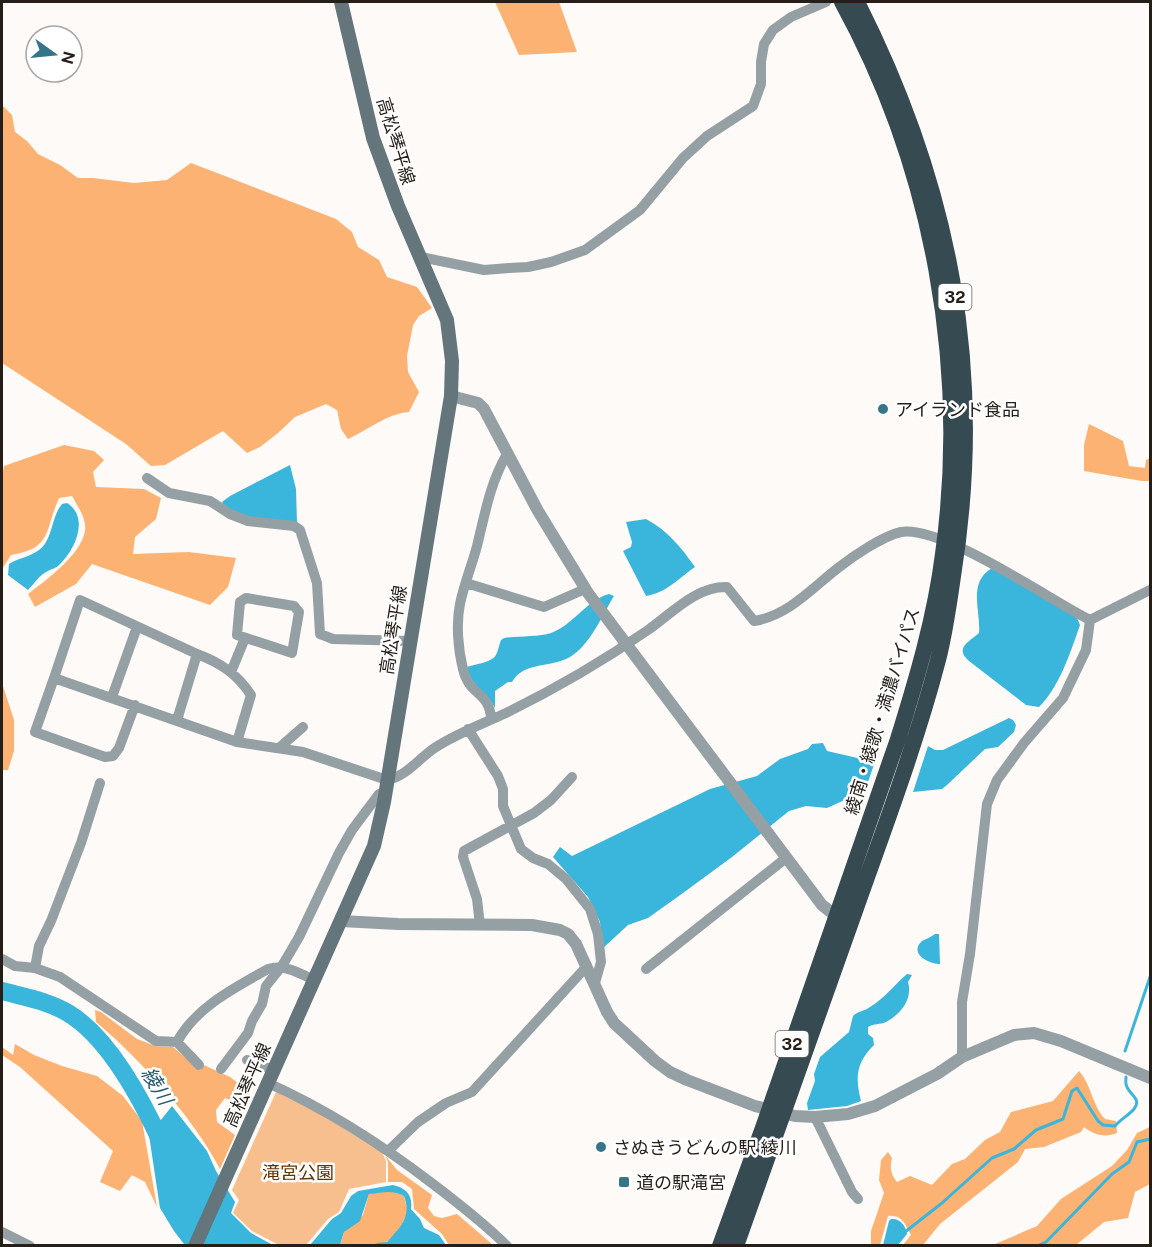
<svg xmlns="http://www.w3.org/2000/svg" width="1152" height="1247" viewBox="0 0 1152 1247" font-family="'Public Sans','Noto Sans JP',sans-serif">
	<rect width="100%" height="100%" fill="#fefaf7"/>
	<path fill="#f7be8e" d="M276 1092 317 1112 382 1152 386 1161V1182L349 1189 339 1212 328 1219 306 1245H279L252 1231 233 1213 239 1200 232 1190Z"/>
	<path fill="#fcb272" d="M495 2H559L577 52 519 55Z
		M2 105 12 115 15 132 27 141 38 154 60 165 78 178H93L134 183 167 180 191 163 336 219 352 232 358 247 379 260 387 277 417 287 432 308 419 316 413 325 407 356 408 372 419 392 409 412C386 414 368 430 348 439L341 429 337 410 326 404 295 417 278 433 260 447 247 453 223 431 165 465 151 466 126 444 2 363Z
		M1089 424 1123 441 1129 466 1145 468 1146 460 1150 458V481H1142L1084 471V445Z
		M64 445 94 451 104 460 93 472 96 487 144 489 161 498 156 519 135 537 133 554 189 552 236 558 228 587 210 605 92 564 76 584 35 607 28 594C46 580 81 555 85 531 87 519 77 505 72 496L59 498C44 531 53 548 11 555L2 569V477L4 466Z
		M2 683 14 720V751L8 770H2Z
		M95 1010 101 1012 137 1039 156 1046 173 1047 200 1070 204 1065 230 1077 245 1088 240 1097 235 1102 225 1098 216 1110 217 1122 235 1135 220 1169C192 1116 142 1061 96 1022Z
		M15 1044 34 1055 62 1066 97 1076 123 1096 142 1121 157 1207 145 1182 132 1175 120 1191 100 1182 113 1151 20 1067 2 1055V1047L13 1055Z
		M1079 1071C1092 1086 1092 1105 1105 1119L1116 1121 1117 1133C1105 1138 1094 1135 1084 1127L1081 1132 1044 1147 1025 1149 1018 1162 940 1224 923 1245H903L911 1235C905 1224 902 1214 888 1216L880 1245H871V1231L884 1193 879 1180 881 1160 888 1152 892 1158C890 1168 890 1173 897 1182L910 1176 932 1185 952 1164 965 1159 985 1140 1000 1132 1011 1112 1053 1101Z
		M1150 1127V1184L1135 1192 1128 1218 1104 1222 1076 1245H993L1037 1226 1061 1199 1112 1166 1127 1150 1137 1133Z
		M385 1155 397 1170 432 1195 428 1208 434 1216 442 1218 457 1214 493 1245H449L442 1234 414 1209 412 1189 402 1182H388V1162Z
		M382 1191 396 1192 404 1196C405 1201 407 1206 407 1210 407 1219 394 1238 386 1242 381 1245 378 1242 373 1245L340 1246 344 1232 363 1215 369 1194Z"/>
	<path fill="#3ab5db" d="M290 465 296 489 297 523 250 517 225 508 222 502 230 496Z
		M67 503C90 518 75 549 60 564 56 569 53 568 48 571 40 574 34 584 28 590L8 575 9 564C18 558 30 557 39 550 53 540 51 517 62 504Z
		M646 519C667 530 681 547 695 567 679 578 666 593 646 596L623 551 631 547 632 542 626 522Z
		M992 568 1077 618 1080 625C1071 651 1059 688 1039 707L1026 705 969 661C954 648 969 642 979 633 981 611 967 583 992 568Z
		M609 594 614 596C602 616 590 645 570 657 552 668 524 661 512 682H508L495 691V708C487 691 471 687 467 667 475 664 491 663 496 655 498 651 499 645 501 640L504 638C518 636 539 637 551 633 573 625 587 600 609 594Z
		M1009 718 1013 720 1016 725 1014 732 998 747 985 749 947 785 942 789 913 792 928 746 935 750H943Z
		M823 743 827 751 875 762 864 793 858 794 827 808 806 806 789 811 732 857 683 893 648 918 628 925 602 949 600 922 588 897 553 857 560 847 572 856 710 789 757 776 780 759 808 749 812 744Z
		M935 934H939L940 964C930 964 908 954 922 941 926 939 931 937 935 934Z
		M907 974 912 975 908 982C913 999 901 1014 886 1022 880 1025 874 1023 868 1027V1034L873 1038 874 1045C856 1063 855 1077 861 1101L847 1106 808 1110 807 1103 815 1081 814 1074 820 1057 849 1032 853 1016C858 1011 865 1011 870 1007 885 998 894 985 907 974Z
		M172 1106 207 1151 216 1171 235 1202 231 1213 251 1233 273 1245 190 1246 184 1244 174 1231 160 1208 149 1135Z
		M393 1185C406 1188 413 1195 411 1209L420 1219 424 1228 439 1235 446 1245H373L377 1243 387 1242C400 1227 412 1217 404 1196 391 1189 382 1193 369 1194L360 1221 344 1232 340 1245H310L332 1219 341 1213 351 1196 358 1191Z
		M891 1219C900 1218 906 1226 907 1234L898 1245H883L889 1221Z"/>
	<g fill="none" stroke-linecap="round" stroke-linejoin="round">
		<path stroke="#3ab5db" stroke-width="3" d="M1125 1051 1150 977
			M905 1232 942 1203 992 1158 1014 1149 1036 1130 1063 1119 1072 1091 1077 1088 1098 1121 1103 1125 1115 1126C1121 1119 1129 1115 1134 1109 1142 1099 1130 1095 1127 1087 1125 1084 1126 1080 1126 1077
			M1037 1246 1046 1242 1112 1174 1129 1162 1137 1142 1150 1139"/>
		<path stroke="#3ab5db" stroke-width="18" d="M2 991C24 997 48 1001 68 1013 110 1038 144 1104 164 1148"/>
		<path stroke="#95a0a5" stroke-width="10" d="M421 257 484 270 509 268 528 267 551 262 585 250 640 210 683 158 707 136 753 106 761 84V62L764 44 773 30 791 17 826 2
			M147 478 169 493 210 501 230 514 248 521 294 526 300 530 317 583 320 634 333 639 409 641
			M466 583 544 607 585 589
			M246 598 294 606 299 612 292 653 237 635 240 602Z
			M1090 620 1150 590
			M231 672 245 638
			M54 678 35 732 105 757 113 756 119 748 135 705
			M112 697 137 627
			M491 718C489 691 469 696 463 669 458 649 456 623 460 604 464 584 472 565 477 546 485 514 490 483 507 454
			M177 720 197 654
			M468 729 498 776 503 789V806L521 849 533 858 548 864 566 879 590 909 598 934 601 962 595 983
			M237 742 251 695C237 674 221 663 197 654L80 600 54 678 237 742 303 752 387 780C406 777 420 757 436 747 458 733 482 724 506 713 555 689 603 661 648 630 671 614 696 586 727 587L754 621C788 616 812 588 838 568 853 556 883 536 901 532 942 525 1050 600 1090 620
			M279 748 303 727
			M480 925 477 899 463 857 464 851 534 813 551 800 572 777
			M2 959 15 966 35 968 60 977 156 1041 177 1042
			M35 968 39 946 51 921 81 843 100 783
			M646 969 786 858
			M962 1057V1002L970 954 987 804 997 780 1024 743 1063 698 1086 650 1090 620
			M247 1060 274 1070
			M199 1065 177 1042C196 1007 234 988 268 969 285 964 299 973 314 980
			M221 1069 248 1033 252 1021 262 1004 266 986 282 966 299 937 339 853 352 830 379 794 386 792
			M268 1083C328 1110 381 1144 433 1184 458 1203 484 1223 507 1246
			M815 1117 852 1192 858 1199
			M389 1150 418 1122 446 1103 472 1092 587 966
			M2 1232 30 1246"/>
		<path stroke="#95a0a5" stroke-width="12" d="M451 396 478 403 484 409 538 511 588 593 822 905 841 920
			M341 921 398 924 532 925 560 930 568 934 576 944 607 1012 614 1023 655 1061 670 1072 687 1080 755 1106 795 1116 815 1117 848 1114 875 1106 937 1074 962 1057 1014 1035 1034 1033 1061 1041 1150 1078"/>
		<path stroke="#65757c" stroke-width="14" d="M195 1246 374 846 384 802 451 396 452 361 447 320 398 206 373 138 341 2"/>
		<path stroke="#364a52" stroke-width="16" d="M720 1246 764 1125 898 739C917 678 935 617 943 554 969 366 933 168 842 2
			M736 1246C776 1133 816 1020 856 908 885 826 916 744 938 660 945 633 949 604 953 576 986 371 950 186 857 2"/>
	</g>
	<g fill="#357489" stroke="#fff" stroke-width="2">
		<circle cx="883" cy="409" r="6"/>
		<circle cx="601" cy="1147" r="6"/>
		<rect x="618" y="1176" width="12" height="12" rx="3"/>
	</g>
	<g text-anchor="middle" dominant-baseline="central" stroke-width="5" stroke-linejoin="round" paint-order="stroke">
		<g fill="#fff" stroke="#67625d" stroke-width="1.5">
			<rect x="938.5" y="284" width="33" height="26" rx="4.5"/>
			<rect x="775.5" y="1031" width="33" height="26" rx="4.5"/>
		</g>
		<g font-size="16" font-weight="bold" fill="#261e18">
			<text x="955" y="297">32</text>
			<text x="792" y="1044">32</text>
		</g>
		<g font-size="18" fill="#261e18" stroke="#fff">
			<text transform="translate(396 141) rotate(73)">高松琴平線</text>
			<text transform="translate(393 630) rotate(-81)">高松琴平線</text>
			<text transform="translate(882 711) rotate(-73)">綾南・綾歌・満濃バイパス</text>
			<text transform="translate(247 1085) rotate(-66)">高松琴平線</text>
		</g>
		<g font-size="18" fill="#261e18" stroke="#fff" text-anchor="start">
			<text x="895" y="409">アイランド食品</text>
			<text x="613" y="1147">さぬきうどんの駅 綾川</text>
			<text x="636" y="1182">道の駅滝宮</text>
		</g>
		<g font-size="18" fill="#613300" stroke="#fff">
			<text x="298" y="1172">滝宮公園</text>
		</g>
		<g font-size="20" font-style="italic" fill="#2a5b6c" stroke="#fff">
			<text transform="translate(157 1086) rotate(59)">綾川</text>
		</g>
	</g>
	<rect width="1152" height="1247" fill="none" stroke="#261e18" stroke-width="6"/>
	<g transform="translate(54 54) rotate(105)"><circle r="28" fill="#ffffff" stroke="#a8a5a3" stroke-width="1.5"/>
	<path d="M0-4.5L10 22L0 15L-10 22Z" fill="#357489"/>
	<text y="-9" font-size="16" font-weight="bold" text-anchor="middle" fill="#261e18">N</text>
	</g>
</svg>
